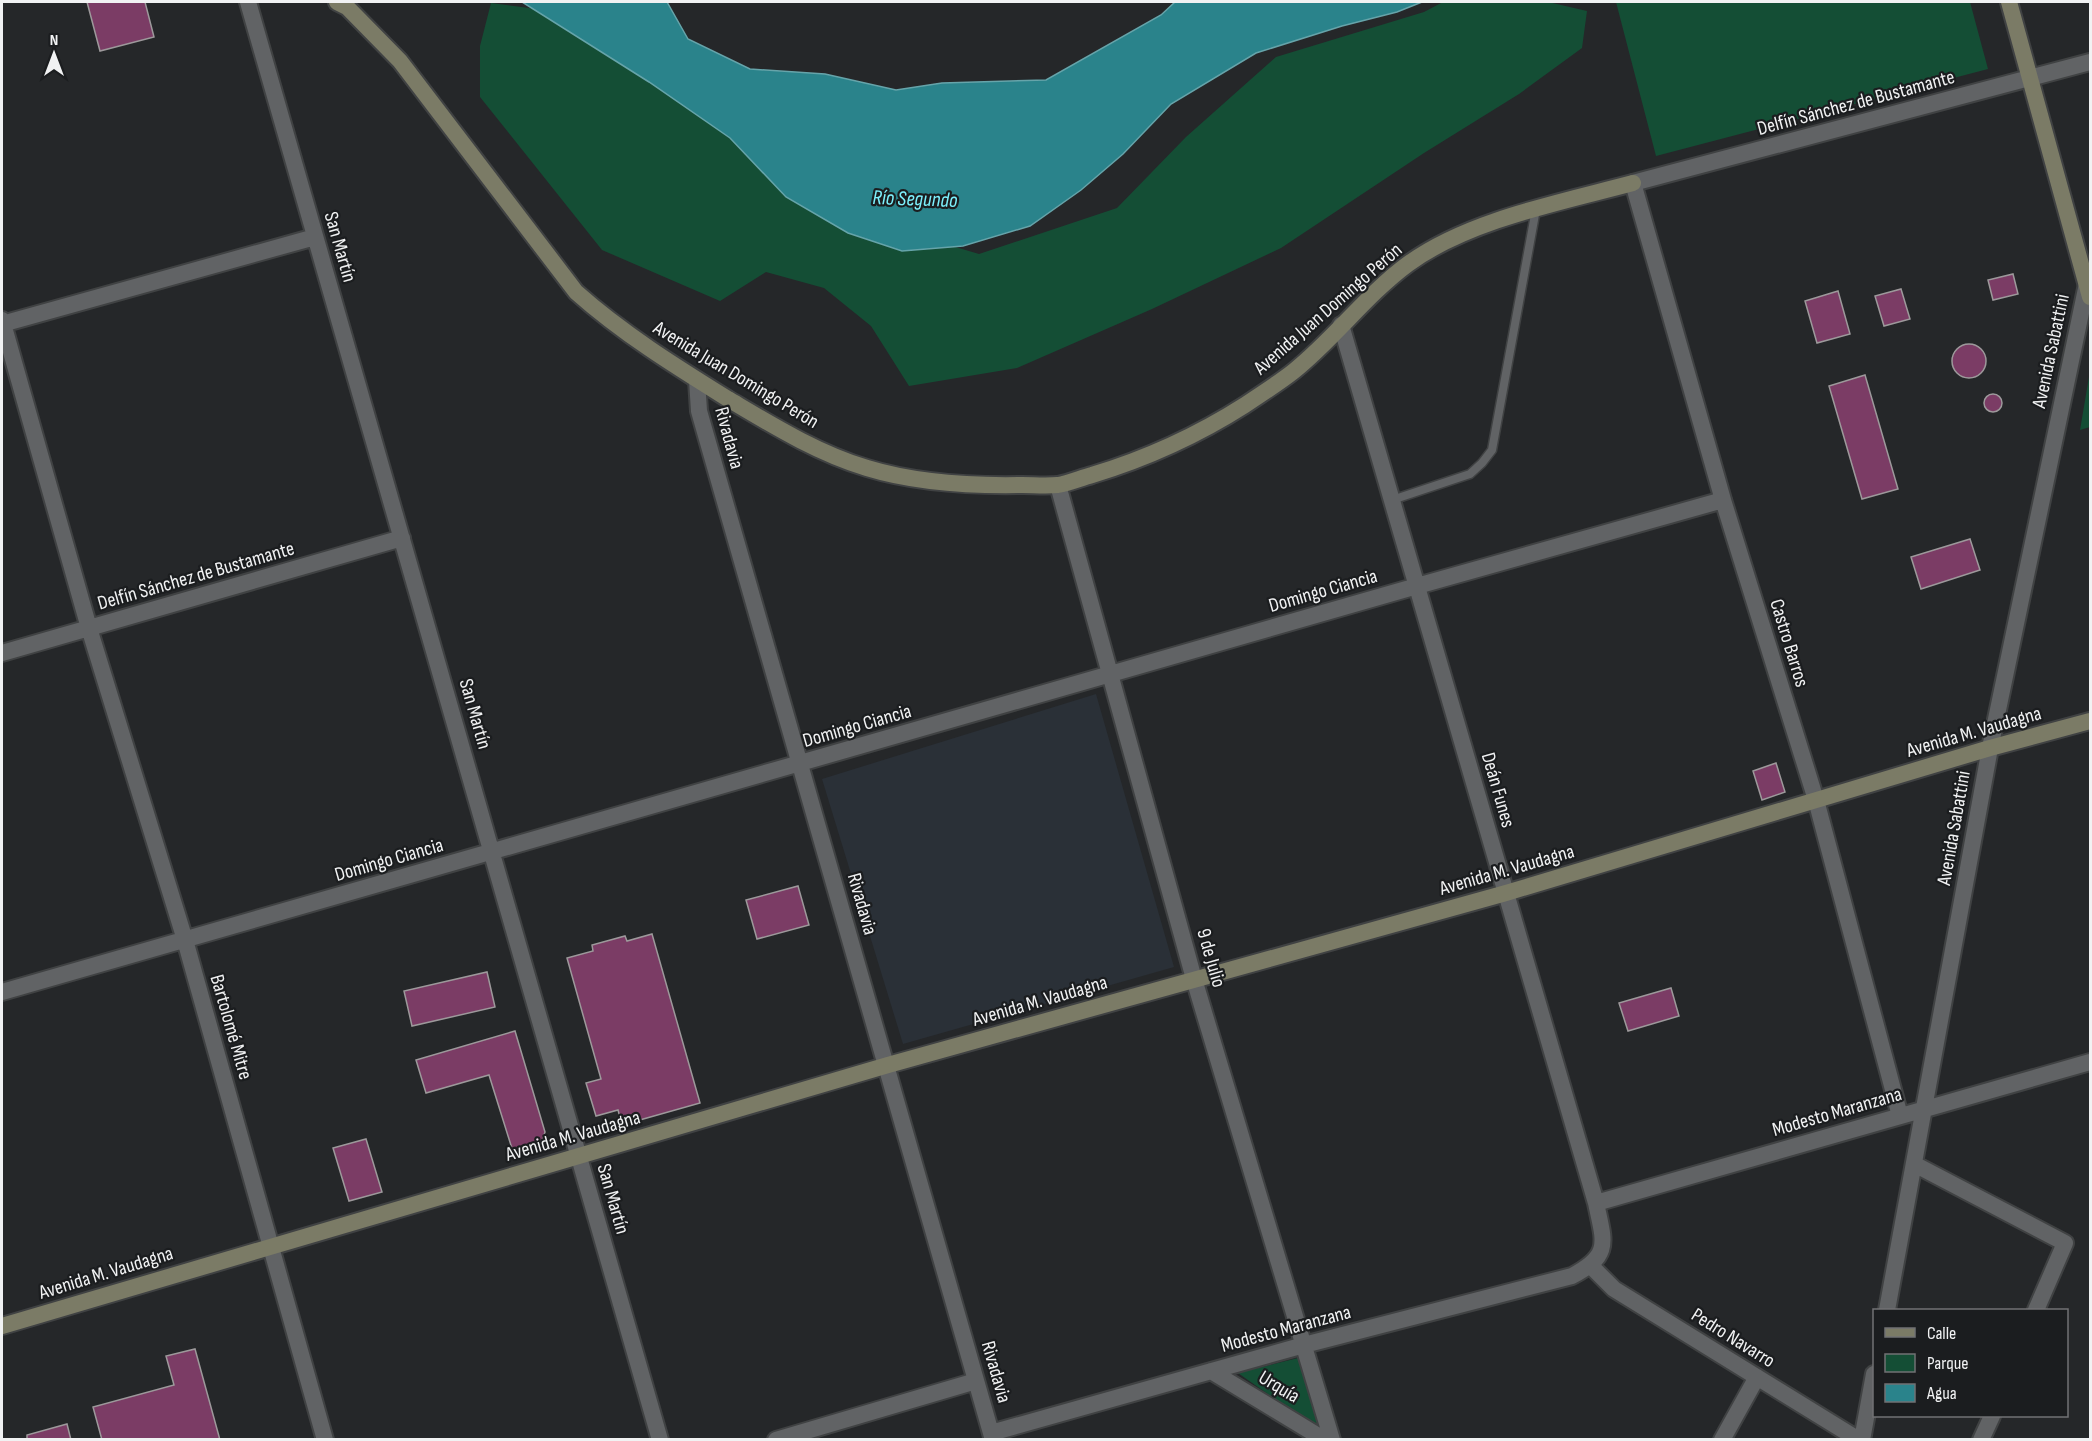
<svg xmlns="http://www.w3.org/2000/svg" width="2092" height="1441" viewBox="0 0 2092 1441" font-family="'Sofia Sans Condensed',sans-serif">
	<rect width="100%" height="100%" fill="#252729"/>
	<path fill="#2a3037" d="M1096 694 1174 967 903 1044 822 779Z"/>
	<path fill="#144e35" d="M1443 2H1548L1587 11 1582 48 1519 94 1424 153 1281 248 1152 309 1017 368 909 386 871 326 824 288 766 272 720 301 602 250 480 97V46L491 3 567 13 868 221 979 254 1117 208 1186 137 1276 57 1424 12Z
		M1616 2H1970L1988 69 1656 156Z
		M2090 371V427L2080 430Z
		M1302 1357 1320 1431 1238 1373Z"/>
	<path fill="#2a838b" stroke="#66a4aa" stroke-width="1.5" d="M522 2H667L688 39 750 69 825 74 896 90 942 83 1046 80 1161 15 1175 2H1422L1397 12 1342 26 1256 53 1171 104 1123 154 1081 190 1030 226 963 246 902 251 848 233 786 197 730 138 649 82Z"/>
	<path fill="#7b3c65" stroke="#9d999b" stroke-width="1.5" d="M87 2H145L154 37 100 51Z
		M2013 274 2018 294 1993 300 1988 280Z
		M1901 289 1910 319 1884 326 1875 296Z
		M1838 291 1850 334 1817 343 1805 301Z
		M1952 361a17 17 0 1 1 34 0a17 17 0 1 1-34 0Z
		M1865 375 1898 489 1862 499 1829 386Z
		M1984 403a9 9 0 1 1 18 0a9 9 0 1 1-18 0Z
		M1970 539 1980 570 1921 589 1911 557Z
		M1776 763 1785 792 1762 800 1753 771Z
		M798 886 809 925 757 939 746 900Z
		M652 934 700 1103 622 1125 618 1110 596 1116 586 1083 601 1079 567 958 593 951 592 945 625 936 627 941Z
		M487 972 495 1007 412 1026 404 991Z
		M1671 988 1679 1016 1628 1031 1619 1003Z
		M515 1031 545 1132 540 1148 514 1155 489 1075 426 1093 416 1060Z
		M366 1139 382 1192 349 1201 333 1148Z
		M195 1349 220 1440H102L93 1407 174 1385 166 1356Z
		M67 1424 71 1440H27V1435Z"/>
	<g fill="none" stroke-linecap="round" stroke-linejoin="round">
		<defs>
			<path id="service" d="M1392 500 1470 474 1482 463 1492 450 1536 209"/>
			<path id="minor" d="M248 2 660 1440
				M2 320 89 628 185 940 325 1440
				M2 324 315 237
				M697 380 699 411C796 754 897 1096 993 1440
				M1058 485 1194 979 1332 1440
				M2 653 402 538
				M2 992 1417 586 1723 500
				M1900 1116 1816 800 1723 500 1633 183 2090 62
				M1914 1164 2065 1243 2036 1310
				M1596 1203 2090 1062
				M1591 1266 1614 1289 1859 1440
				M1887 1310 1990 748 2087 284
				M1211 1371 1325 1440
				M991 1433 1304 1345 1572 1276C1612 1255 1604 1242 1596 1203L1341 325
				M776 1440 976 1381
				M1722 1440 1757 1377
				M1862 1440 1874 1374
				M1981 1440 1992 1416"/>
			<path id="secondary" d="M337 2 347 7 400 61 576 292C622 333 675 366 728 399 772 425 817 453 867 468 916 483 971 486 1022 485 1033 485 1046 486 1058 485 1069 483 1081 478 1092 475 1145 459 1198 435 1245 405 1261 394 1279 383 1294 371 1335 338 1366 295 1408 264 1468 220 1562 202 1633 183
				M2009 2 2090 297
				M2 1326 888 1065 1506 893 1990 748 2090 721"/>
		</defs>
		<use href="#service" stroke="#404243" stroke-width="11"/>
		<use href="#minor" stroke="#404243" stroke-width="20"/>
		<use href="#secondary" stroke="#404243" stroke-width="20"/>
		<use href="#service" stroke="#616365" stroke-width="8"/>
		<use href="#minor" stroke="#616365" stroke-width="16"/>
		<use href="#secondary" stroke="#7b7b66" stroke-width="16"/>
	</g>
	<g text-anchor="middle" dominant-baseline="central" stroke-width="4.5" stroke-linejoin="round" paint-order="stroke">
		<g font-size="20" fill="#f1f2f3" stroke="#1b1d1f">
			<text transform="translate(1856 103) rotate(-15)">Delfín Sánchez de Bustamante</text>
			<text transform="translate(340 247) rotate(74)">San Martín</text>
			<text transform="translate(1328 309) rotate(-41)">Avenida Juan Domingo Perón</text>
			<text transform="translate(2051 351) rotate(-78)">Avenida Sabattini</text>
			<text transform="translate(736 375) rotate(31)">Avenida Juan Domingo Perón</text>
			<text transform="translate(729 438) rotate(75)">Rivadavia</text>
			<text transform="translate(196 576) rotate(-16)">Delfín Sánchez de Bustamante</text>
			<text transform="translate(1323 591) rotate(-16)">Domingo Ciancia</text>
			<text transform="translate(1789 643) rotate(73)">Castro Barros</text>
			<text transform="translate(475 714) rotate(74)">San Martín</text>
			<text transform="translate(857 726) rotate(-16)">Domingo Ciancia</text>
			<text transform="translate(1974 732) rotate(-16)">Avenida M. Vaudagna</text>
			<text transform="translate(1498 790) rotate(74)">Deán Funes</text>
			<text transform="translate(1954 828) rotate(-80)">Avenida Sabattini</text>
			<text transform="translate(389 860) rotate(-16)">Domingo Ciancia</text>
			<text transform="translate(1507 870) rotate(-16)">Avenida M. Vaudagna</text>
			<text transform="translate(862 904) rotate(74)">Rivadavia</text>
			<text transform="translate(1211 958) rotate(74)">9 de Julio</text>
			<text transform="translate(1040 1001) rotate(-16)">Avenida M. Vaudagna</text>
			<text transform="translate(231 1027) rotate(74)">Bartolomé Mitre</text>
			<text transform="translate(1837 1112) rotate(-16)">Modesto Maranzana</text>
			<text transform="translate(573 1136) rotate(-16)">Avenida M. Vaudagna</text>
			<text transform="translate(613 1199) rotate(74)">San Martín</text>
			<text transform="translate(106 1273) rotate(-17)">Avenida M. Vaudagna</text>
			<text transform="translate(1286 1329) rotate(-15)">Modesto Maranzana</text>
			<text transform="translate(1733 1338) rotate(32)">Pedro Navarro</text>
			<text transform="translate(996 1372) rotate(74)">Rivadavia</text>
			<text transform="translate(1279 1387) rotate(31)">Urquía</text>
		</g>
		<g font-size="21" font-style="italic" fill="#7df1fd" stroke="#1b1d1f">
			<text transform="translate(915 199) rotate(2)">Río Segundo</text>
		</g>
	</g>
	<rect width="2092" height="1441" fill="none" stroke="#f1f2f3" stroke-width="6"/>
	<rect x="1873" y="1309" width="195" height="108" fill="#1b1d1f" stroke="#717274" stroke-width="1.5"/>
	<rect x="1885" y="1328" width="30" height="9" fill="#7b7b66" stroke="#717274" stroke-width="1.5"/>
	<text x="1927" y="1339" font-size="18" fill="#f1f2f3">Calle</text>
	<rect x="1885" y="1354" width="30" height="18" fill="#144e35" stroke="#717274" stroke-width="1.5"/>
	<text x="1927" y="1369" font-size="18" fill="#f1f2f3">Parque</text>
	<rect x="1885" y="1384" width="30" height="18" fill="#2a838b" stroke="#717274" stroke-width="1.5"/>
	<text x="1927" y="1399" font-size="18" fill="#f1f2f3">Agua</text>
	<g transform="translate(54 54)" stroke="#1b1d1f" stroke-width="4.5" paint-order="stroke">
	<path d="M0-4.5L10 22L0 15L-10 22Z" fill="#f1f2f3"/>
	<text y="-9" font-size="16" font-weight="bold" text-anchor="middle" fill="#f1f2f3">N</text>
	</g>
</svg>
